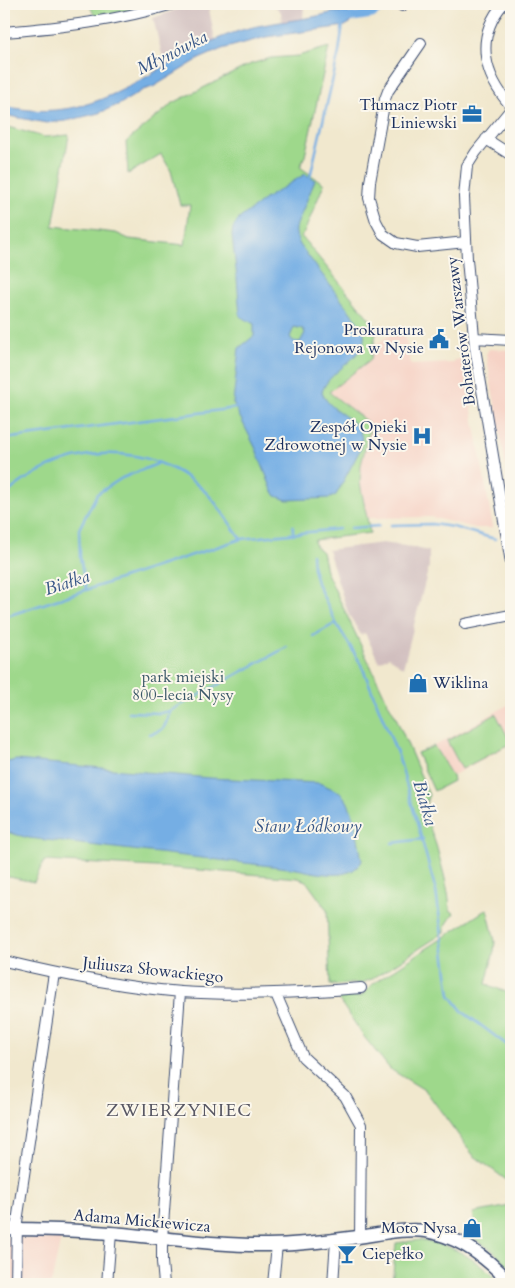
<svg xmlns="http://www.w3.org/2000/svg" width="515" height="1288" viewBox="0 0 515 1288" font-family="Cardo,serif">
	<rect width="100%" height="100%" fill="#fbf7ec"/>
	<filter id="ink" filterUnits="userSpaceOnUse"><feTurbulence type="fractalNoise" baseFrequency=".02" numOctaves="2"/><feDisplacementMap in="SourceGraphic" scale="10" xChannelSelector="R" yChannelSelector="G"/><feConvolveMatrix kernelMatrix="1 2 1 2 8 2 1 2 1" color-interpolation-filters="sRGB"/></filter>
	<filter id="wash" filterUnits="userSpaceOnUse"><feTurbulence type="fractalNoise" baseFrequency=".0096" numOctaves="4" result="noise"/><feDisplacementMap in="SourceGraphic" scale="20" xChannelSelector="R" yChannelSelector="G"/><feGaussianBlur stdDeviation="1.12" result="paint"/><feColorMatrix in="noise" values="0 0 0 0 0 0 0 0 0 0 0 0 0 0 0 0 0 1.4 0 .05"/><feComposite in="paint" operator="in"/></filter>
	<g filter="url(#wash)">
		<rect width="100%" height="100%" fill="#f1e8ce"/>
		<path fill="#f6d2c5" d="M403 326 411 365 453 363 455 360 463 359 493 528H475L431 517 368 518 364 510 360 483 361 465 371 425 329 392 371 359 373 347Z
			M489 349 511 350V495L486 354Z
			M511 703V744L452 776 434 746 459 733Z
			M4 1238 61 1239 51 1284H4Z"/>
		<path fill="#d1bfbf" d="M192 4H208L215 40 165 67 153 18Z
			M273 4H304L303 20 282 23 281 12Z
			M329 4H372L364 12Z
			M382 543 405 546 429 551V566L403 668 389 657 379 662 365 633 361 635 348 613 328 550Z"/>
		<path fill="#9ed88b" stroke="#5c8474" d="M89 4H152L96 19Z
			M329 47 305 156 300 167 324 184 304 233 301 236 377 328 371 359 329 392 371 425 361 465 360 483 370 533 314 540 315 546 322 552 326 571 388 703 395 715 429 795C420 813 434 834 438 852 443 871 449 891 450 910L454 913 445 927V932L372 979 362 983 330 985 327 910 306 881 298 878 174 868 44 861 34 882 4 876V126L44 137 69 135 53 226 116 233 129 239 185 245 190 205H180L171 171 161 154 128 174 126 142 173 103 251 64 271 58 298 56Z
			M496 714 511 743 462 769 447 741Z
			M434 746 452 776 453 781 434 791 417 753Z
			M487 909 495 941 494 951 486 984 511 994V1269L493 1251 470 1236 477 1234 473 1213 510 1206 509 1182 473 1155 426 1091 390 1069 365 1038 337 997 361 996 374 983Z
			M420 1240C453 1244 478 1260 500 1284H392L396 1243Z"/>
		<path fill="#75aee4" stroke="#486ea1" fill-rule="evenodd" d="M334 12H346L352 15V22L345 26 266 37 222 49 199 59 153 87 143 90 120 104 99 113 66 121 46 123 4 115V106C102 128 148 64 230 34 263 21 300 22 334 12Z
			M305 174 315 180 298 222C294 231 296 236 300 245L363 329C372 357 329 368 322 392 330 416 368 418 361 448L336 495 330 498 287 500 276 496 272 490 256 449 233 403 239 348 254 336V324L240 316 237 278 232 235 233 228 239 219 265 199ZM294 327 303 329 305 333 300 342 293 341 290 337Z
			M16 760 209 778 319 783 340 792 347 801 354 817 362 861C350 882 317 873 297 869L29 838 10 833 4 829V763Z"/>
		<g fill="none" stroke-linecap="round" stroke-linejoin="round">
			<path stroke="#75aee4" stroke-width="2.5" d="M310 177 339 52 343 23
				M4 439 236 408
				M4 496C61 445 141 438 200 487 217 501 228 522 241 539
				M391 525 432 524 453 527 495 539
				M293 526V533
				M351 528 379 526
				M312 554 313 568 317 583 336 623 361 664 399 758 436 891 450 995 463 1012 511 1048
				M86 589 80 557 79 529 97 494 122 478 157 464
				M4 617 241 539 339 529
				M313 636 336 623
				M128 712 160 713 170 711
				M149 734C166 731 165 726 170 711L287 647
				M392 843 423 839"/>
			<path stroke="#75aee4" stroke-width="9" d="M342 19 372 14 386 4"/>
		</g>
	</g>
	<g filter="url(#ink)">
		<g fill="none" stroke-linecap="round" stroke-linejoin="round">
			<defs>
				<path id="minor" d="M503 4C474 38 484 76 511 106
					M402 6 403 4
					M4 32C63 27 116 21 173 4
					M421 43 388 91 385 99 370 182 369 198 376 221 383 234 396 243 417 247 466 242
					M511 109 476 152 467 166 464 197 467 259 475 348 511 563
					M486 139 511 155
					M474 338 511 340
					M465 624 511 615
					M4 961C62 975 121 987 181 992 241 996 301 993 361 988
					M276 994 303 1057 345 1096 361 1125 360 1237
					M16 1284 17 1222 54 973
					M107 1284 111 1233
					M164 1284 162 1262V1239L180 992
					M273 1284 277 1245
					M333 1284 336 1240"/>
				<path id="tertiary" d="M4 1229C39 1229 74 1230 110 1233 163 1237 215 1246 268 1245 298 1245 328 1241 358 1237 380 1234 405 1228 426 1231 461 1237 488 1258 511 1284"/>
			</defs>
			<use href="#minor" stroke="#3b4b6f" stroke-width="12"/>
			<use href="#tertiary" stroke="#3b4b6f" stroke-width="15"/>
			<use href="#minor" stroke="#fff" stroke-width="10"/>
			<use href="#tertiary" stroke="#fff" stroke-width="12"/>
		</g>
	</g>
	<defs>
		<symbol id="office-bare" viewBox="-9 -9 18 18"><path d="M-6-3h4V-5.5h4V-3h4V5H-6ZM-1-4.5V-3h2v-1.5ZM-6 0V1H6V0Z" fill="#1f6fb2" stroke="#fbf7ec" stroke-width="2.5" paint-order="stroke"/></symbol>
		<symbol id="civic-bare" viewBox="-9 -9 18 18"><path d="M-.6-6.5H3V-4.5H.6V-3L4-1V1h2V6H-6V1h2V-1L-.6-3ZM-1.2 2.5V6h2.4V2.5Z" fill="#1f6fb2" stroke="#fbf7ec" stroke-width="2.5" paint-order="stroke"/></symbol>
		<symbol id="hospital-bare" viewBox="-9 -9 18 18"><path d="M-5-5h3v3.5h4V-5h3V5h-3V1.5h-4V5h-3Z" fill="#1f6fb2" stroke="#fbf7ec" stroke-width="2.5" paint-order="stroke"/></symbol>
		<symbol id="shop-bare" viewBox="-9 -9 18 18"><path d="M-5-2.5h2.3a2.7 3.5 0 0 1 5.4 0H5L5.5 6h-11ZM-1.5-2.5h3a1.5 2.3 0 0 0-3 0Z" fill="#1f6fb2" stroke="#fbf7ec" stroke-width="2.5" paint-order="stroke"/></symbol>
		<symbol id="bar-bare" viewBox="-9 -9 18 18"><path d="M-6-5H6L.8 .8V4.5H3.5V6h-7V4.5H-.8V.8Z" fill="#1f6fb2" stroke="#fbf7ec" stroke-width="2.5" paint-order="stroke"/></symbol>
	</defs>
	<g fill-rule="evenodd">
		<use href="#office-bare" x="458" y="100" width="28" height="28"/>
		<use href="#civic-bare" x="425" y="325" width="28" height="28"/>
		<use href="#hospital-bare" x="408" y="422" width="28" height="28"/>
		<use href="#shop-bare" x="404" y="669" width="28" height="28"/>
		<use href="#shop-bare" x="458" y="1214" width="28" height="28"/>
		<use href="#bar-bare" x="333" y="1240" width="28" height="28"/>
	</g>
	<g text-anchor="middle" dominant-baseline="central" stroke-width="4" stroke-linejoin="round" paint-order="stroke">
		<g font-size="16" fill="#1b2f5e" stroke="#fbf7ec" text-anchor="end">
			<text x="457" y="105">Tłumacz Piotr<tspan x="457" dy="18">Liniewski</tspan></text>
			<text x="424" y="330">Prokuratura<tspan x="424" dy="18">Rejonowa w Nysie</tspan></text>
			<text x="407" y="427">Zespół Opieki<tspan x="407" dy="18">Zdrowotnej w Nysie</tspan></text>
			<text x="433" y="683" text-anchor="start">Wiklina</text>
			<text x="457" y="1228">Moto Nysa</text>
			<text x="362" y="1254" text-anchor="start">Ciepełko</text>
		</g>
		<g font-size="16" fill="#1b2f5e" stroke="#fbf7ec">
			<text transform="translate(461 331) rotate(-97)">Bohaterów Warszawy</text>
			<text transform="translate(153 970) rotate(6)">Juliusza Słowackiego</text>
			<text transform="translate(142 1221) rotate(5)">Adama Mickiewicza</text>
		</g>
		<g font-size="16" fill="#3c5969" stroke="#fbf7ec">
			<text x="183" y="677">park miejski<tspan x="183" dy="18">800-lecia Nysy</tspan></text>
		</g>
		<g font-size="18" font-style="italic" fill="#365586" stroke="#fbf7ec">
			<text transform="translate(172 53) rotate(-27)">Młynówka</text>
			<text transform="translate(67 583) rotate(-18)">Białka</text>
			<text transform="translate(425 803) rotate(74)">Białka</text>
			<text x="308" y="826">Staw Łódkowy</text>
		</g>
		<g font-size="18" letter-spacing="1" fill="#595864" stroke="#fbf7ec">
			<text x="179" y="1110">ZWIERZYNIEC</text>
		</g>
	</g>
	<rect width="515" height="1288" fill="none" stroke="#fbf7ec" stroke-width="20"/>
</svg>
